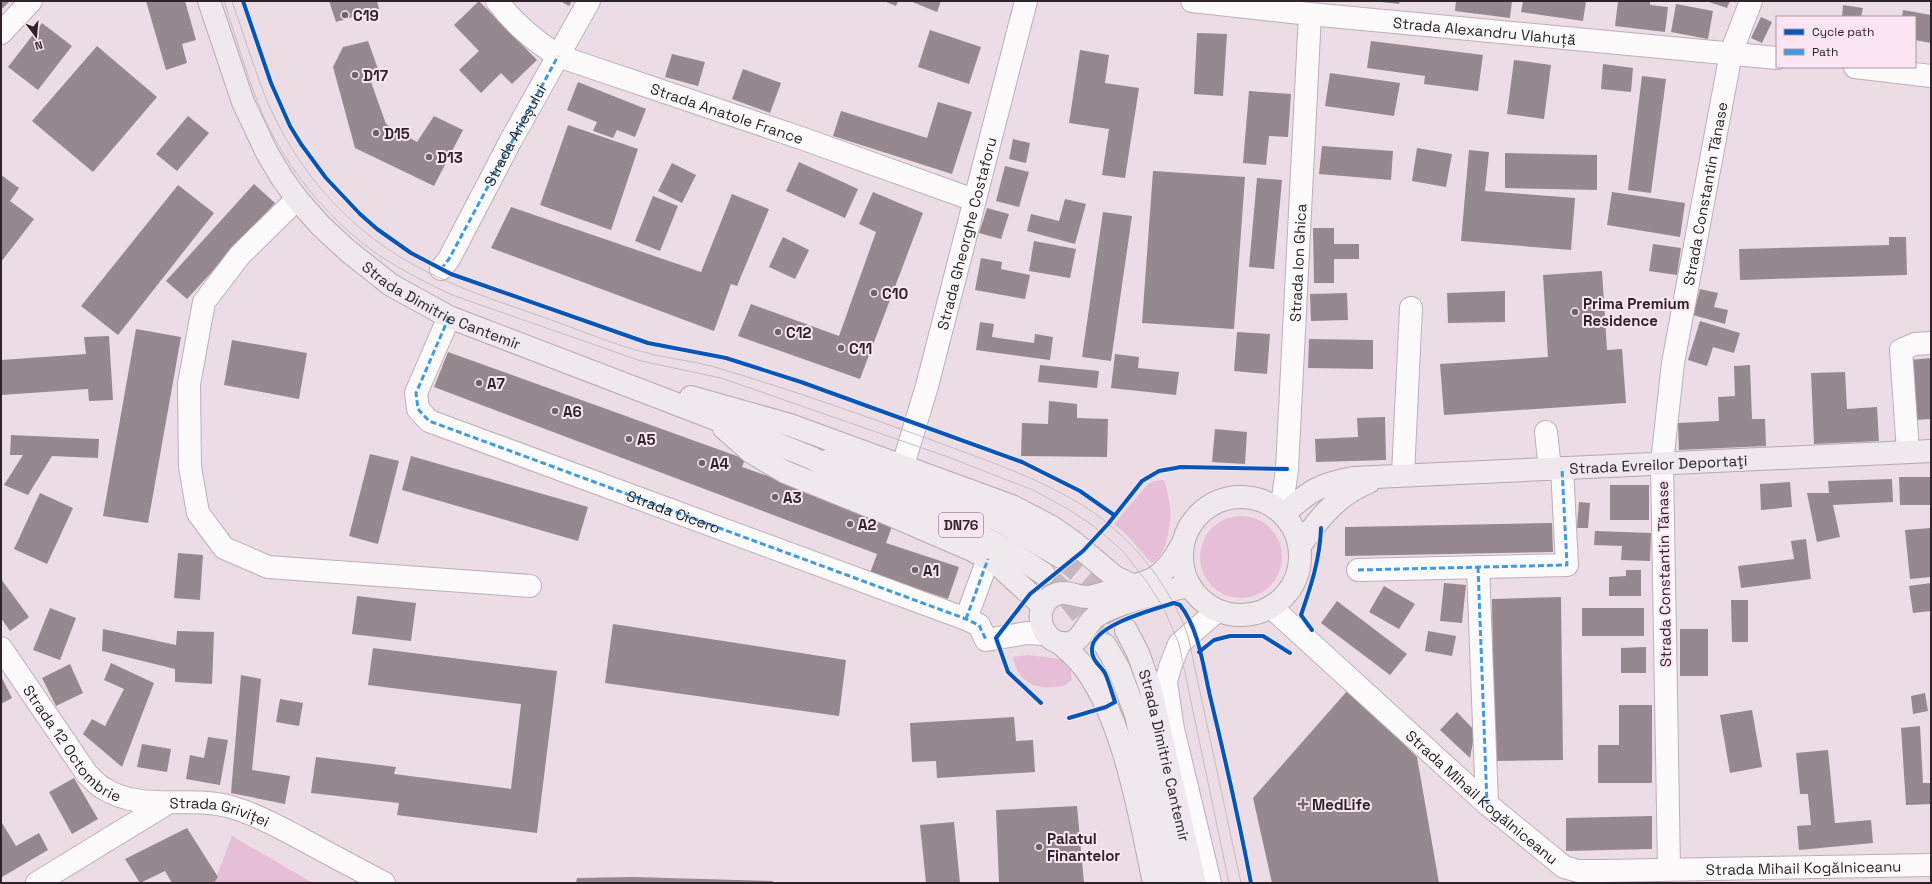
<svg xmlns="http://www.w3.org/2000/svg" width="1932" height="884" viewBox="0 0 1932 884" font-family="'Space Grotesk',sans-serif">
	<rect width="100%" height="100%" fill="#ecdce5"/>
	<path fill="#e6bed5" d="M1164 480C1167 489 1169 498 1170 508 1172 521 1166 559 1151 563L1127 535 1114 524 1148 484 1154 481Z
		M1200 557a41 41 0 1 1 82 0a41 41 0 1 1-82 0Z
		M1028 655 1067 660 1070 665 1072 679C1066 686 1062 687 1053 687 1031 689 1017 679 1013 657Z
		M232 836 313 883H214Z"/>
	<path fill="#95898f" d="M1 1H10L3 8 1 7Z
		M146 1H185L196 40 182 44 187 63 166 70Z
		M329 1H377L379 9 336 22Z
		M479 1 537 60 512 84 501 73 481 93 459 70 479 51 454 25Z
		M560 1H572L569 6Z
		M884 1H898L896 6Z
		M910 1H941L937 12Z
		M1373 1H1400L1399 4Z
		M1456 1H1512L1510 18 1455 11Z
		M1523 1H1586L1583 21 1521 12Z
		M1618 1H1650V5L1668 7 1665 32 1615 26Z
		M1706 1H1730L1727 8Z
		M1676 4 1713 11 1708 39 1671 32Z
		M1843 5 1863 8 1861 17H1842Z
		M1903 10 1931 15V43L1915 40V17H1902Z
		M1761 17 1772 22 1762 43 1751 38Z
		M42 23 72 46 38 90 8 67Z
		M930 30 981 47 969 84 918 67Z
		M1197 33 1227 34 1223 96 1194 94Z
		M368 41 378 69 371 82 386 124 417 142 434 116 463 130 434 186 355 148 333 67 343 47Z
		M1371 41 1483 55 1478 91 1424 84 1425 76 1367 68Z
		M97 46 157 97 93 172 32 121Z
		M1080 50 1109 55 1105 83 1139 88 1125 178 1102 175 1109 129 1069 123Z
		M672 54 705 62 698 86 665 77Z
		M1514 60 1551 65 1544 119 1507 114Z
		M1603 64 1633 68 1631 92 1601 89Z
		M743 69 781 83 770 113 732 99Z
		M1330 73 1400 83 1394 116 1325 106Z
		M1642 76 1666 79 1651 193 1628 190Z
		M578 82 646 109 635 137 617 130 613 138 593 131 597 122 567 110Z
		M1249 91 1291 94 1288 137 1269 136 1266 165 1243 163Z
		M938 102 972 112 952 174 833 136 841 111 927 138Z
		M188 116 209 133 177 171 156 154Z
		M568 125 638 149 611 230 540 205Z
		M1013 139 1030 143 1026 163 1009 159Z
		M1322 146 1393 151 1391 180 1319 174Z
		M1417 148 1452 154 1446 187 1412 181Z
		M1469 150 1489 152 1485 191 1575 198 1571 250 1461 241Z
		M1505 153 1597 155V190L1505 188Z
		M799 162 858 189 845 218 786 191Z
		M672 163 696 175 682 203 658 191Z
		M1005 166 1029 172 1019 207 996 201Z
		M1153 171 1245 177 1234 329 1142 323Z
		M1 175 19 188 10 201 34 219 1 262Z
		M1257 178 1282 180 1274 269 1249 267Z
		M254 184 275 203 187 299 166 281Z
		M178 185 214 213 118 335 81 306Z
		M873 192 923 213 860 379 738 336 751 304 839 336 876 232 859 224Z
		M1612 192 1685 203 1680 237 1607 225Z
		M732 194 769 209 737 286 731 284 714 331 491 248 511 207 701 272Z
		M653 196 678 206 660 251 635 241Z
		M1065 199 1086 204 1075 244 1027 231 1031 214 1059 221Z
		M987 208 1009 214 1001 239 979 233Z
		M1103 212 1132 216 1111 361 1082 357Z
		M1313 228H1334V244H1359V259H1334V283H1314Z
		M783 237 809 250 795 279 769 267Z
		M1889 237H1906L1907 275 1740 280 1739 249 1889 245Z
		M1034 241 1076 249 1070 278 1029 271Z
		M1653 244 1681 248 1677 275 1649 271Z
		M981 258 1002 262 1001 269 1030 275 1025 299 975 290Z
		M1602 271 1607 350 1622 349 1626 403 1444 415 1440 364 1548 357 1543 275Z
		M1700 289 1718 293 1714 307 1728 310 1725 324 1693 315Z
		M1505 291V322L1448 323 1447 293Z
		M1347 293 1348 320 1311 321 1310 294Z
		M1700 321 1740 333 1734 353 1713 347 1707 366 1688 360Z
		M980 322 994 324 992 337 1034 343 1035 334 1053 337 1050 360 976 350Z
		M136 329 181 337 148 523 103 516Z
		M1237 332 1270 334 1267 374 1234 371Z
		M109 336 113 400 89 401 88 389 1 395V360L86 354 84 337Z
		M1309 339 1373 340V369L1308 368Z
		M232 340 307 353 299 399 224 385Z
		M448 352 745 459 742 467 894 521 886 543 959 567 948 599 870 573 877 554 434 387Z
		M1115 354 1139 357 1138 368 1179 372 1176 395 1111 388Z
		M1931 358V419L1914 420 1910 360Z
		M1040 365 1099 371 1097 388 1038 382Z
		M1750 365 1752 419H1765L1766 446 1679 450 1678 423 1719 421 1718 397 1735 396 1734 366Z
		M1845 372 1847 409 1877 407 1879 441 1814 444 1811 373Z
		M1049 401 1077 404V418L1108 419 1107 457 1021 456 1022 423 1048 424Z
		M1385 417 1386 460 1316 462 1315 439 1358 437 1357 418Z
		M1215 429 1247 432 1245 464 1212 462Z
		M11 435 99 439 98 458 52 456 28 495 4 485 23 455H10Z
		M370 454 399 461 378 544 349 536Z
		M411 456 588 507 578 541 402 490Z
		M1899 477H1931V505H1900Z
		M1892 479 1893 502 1833 505 1840 537 1817 542 1807 493H1829L1828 481Z
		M1790 482 1792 507 1761 510 1760 484Z
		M1610 485H1649V520H1610Z
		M40 493 73 508 47 564 14 549Z
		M1579 502 1590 503 1588 528H1577Z
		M1552 523 1553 552 1345 556V527Z
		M1931 528V577L1910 579 1905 530Z
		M1595 531 1651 533 1650 561 1621 560 1622 546 1594 545Z
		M1806 539 1811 579 1741 588 1738 566 1794 559 1791 541Z
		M178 553 203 555 200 600 174 598Z
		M1626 570H1641V596H1609V577L1626 576Z
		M1 579 29 617 10 631 1 618Z
		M1444 583 1466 585 1462 623 1440 621Z
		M1931 583V611L1913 613 1909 586Z
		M1384 586 1415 604 1399 629 1369 612Z
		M357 596 416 603 411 641 352 634Z
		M1561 597 1563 760 1494 761 1492 599Z
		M1731 600H1748V642H1732Z
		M1337 601 1407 654 1390 675 1321 623Z
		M50 608 76 618 60 660 33 650Z
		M1582 608H1644V636H1582Z
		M613 624 846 660 839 716 605 683Z
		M103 629 176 645 177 631 214 632 212 684 175 682V669L102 651Z
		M1680 629H1708V676H1680Z
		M1428 631 1456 636 1452 656 1425 651Z
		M1646 647V673H1621V648Z
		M373 648 557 671 537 833 397 815 399 803 311 793 316 757 396 767 394 774 511 789 521 704 368 685Z
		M111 663 154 683 122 767 83 734 92 719 105 726 124 689 104 680Z
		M70 664 83 693 56 706 42 678Z
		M241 675 261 679 252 770 290 776 285 804 231 793Z
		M1 676 12 698 1 704Z
		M1348 690 1417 757 1439 883H1272L1253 798Z
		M1925 693 1928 711 1913 714 1911 696Z
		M280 699 303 703 299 726 276 722Z
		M1619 705H1652V783H1598V745H1619Z
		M1752 710 1762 767 1730 773 1720 715Z
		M1457 712 1475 731 1470 758 1440 730Z
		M1014 717 1016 741 1033 740 1035 772 937 778 936 761 912 762 910 723Z
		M1920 726 1923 783H1931V804L1906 805 1901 728Z
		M208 737 228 740 220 785 186 779 190 755 204 758Z
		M142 744 171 749 167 772 137 767Z
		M1828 750 1835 823 1871 820 1873 843 1799 850 1797 826 1811 825 1808 794H1800L1796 753Z
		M74 778 98 819 72 834 49 792Z
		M1077 806 1084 883H999L996 810Z
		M1652 816V849L1566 851V818Z
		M954 822 960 883H926L920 825Z
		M2 823 16 846 39 833 48 850 2 877Z
		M187 828 218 877 214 883H172L165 871 140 883 125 859Z
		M633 877 773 881V883H576L577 878Z"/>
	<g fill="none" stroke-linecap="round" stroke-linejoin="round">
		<path stroke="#c6b7bf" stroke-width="22" stroke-dasharray="22 11" stroke-linecap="butt" d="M1061 557 1091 583 1126 630
			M1044 574 1063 591 1105 645"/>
		<defs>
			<g id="minor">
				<path id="s1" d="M497 1C514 24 534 40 558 56L801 138 974 200"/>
				<path id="s2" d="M1192 1 1310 14 1777 58"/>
				<path d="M1 33 31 1"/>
				<path d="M1855 67 1931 76"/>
				<path d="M297 199 240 255 204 302 189 384 190 467 198 513 224 548 268 567 530 586"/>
				<path id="s3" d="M441 269 449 259 511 140 589 1"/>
				<path d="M449 317 416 393 418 409 429 421 966 619 979 625 986 640 1027 633 1046 634"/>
				<path d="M1546 432 1550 469"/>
				<path d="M1908 452 1901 350 1915 344 1931 343"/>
				<path id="s4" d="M903 465 927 386 1026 1"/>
				<path d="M1403 474 1411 308"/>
				<path id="s5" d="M1281 512 1287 469 1310 14"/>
				<path d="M1478 567 1487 804"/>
				<path d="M1358 570 1567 565 1562 468"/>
				<path id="s6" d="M1271 607 1487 804 1564 867 1578 871H1603L1931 865"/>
				<path d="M966 619 988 559"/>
				<path id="s7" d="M1 648 87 774C92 778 97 785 103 788 142 813 190 795 231 807 255 814 277 826 298 837 327 853 356 868 384 883"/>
				<path id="s8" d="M1669 869 1662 463 1673 363 1731 53 1751 1"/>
				<path d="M37 883 166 804"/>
				<path d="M1210 883 1173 729 1166 682 1170 667 1179 644 1217 611"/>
			</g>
			<g id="major">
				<path id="s9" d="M209 1 243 102 267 153 282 178 297 199 321 226 348 251 391 285 449 317 713 418 812 458 857 484 946 518 977 533 1017 556 1044 574"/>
				<path d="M691 397 790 425 1012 506 1052 527 1072 541 1115 577 1132 585"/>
				<path d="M724 428 751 452 785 472 879 510 974 551 997 564 1043 606"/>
				<path d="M829 460 874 471 964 504 997 519 1061 557"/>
				<circle cx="1241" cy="556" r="59"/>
				<path id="s10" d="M1284 514C1309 491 1320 484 1353 478L1931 451"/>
				<path d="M1183 543C1176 555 1168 569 1156 577 1143 585 1107 592 1090 597 1080 598 1073 593 1064 593 1047 593 1037 610 1042 625 1046 638 1057 645 1070 643 1082 640 1086 624 1095 617 1111 604 1169 590 1190 586"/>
				<path d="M1300 546C1318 519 1337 495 1369 482"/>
				<path id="s11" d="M1126 630 1138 653 1150 687 1195 883"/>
				<path d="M1060 643C1066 649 1073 654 1078 660 1123 711 1140 817 1154 883"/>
				<path d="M1105 645 1119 669 1136 715 1173 883"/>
			</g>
		</defs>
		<use href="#minor" stroke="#bcafb6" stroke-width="24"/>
		<use href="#major" stroke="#b7a7b0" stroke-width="24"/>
		<use href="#minor" stroke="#fcfafb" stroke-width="22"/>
		<use href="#major" stroke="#efe8ed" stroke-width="22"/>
		<path stroke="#c2bec0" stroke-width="1" d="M224 1C236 38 247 76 262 113 286 168 330 222 380 256 403 271 427 283 452 295L641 361 721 378 948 457 1033 490 1068 509 1092 525 1122 550 1147 582 1163 607 1179 644 1229 883
			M232 1C243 32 252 63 264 93 284 144 317 191 358 226 416 277 484 296 554 321 585 332 615 345 647 353 670 359 695 361 718 368 792 390 865 416 937 442 988 461 1048 481 1093 512 1135 542 1171 587 1188 636L1241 883"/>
		<g stroke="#3d9ce1" stroke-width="3" stroke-dasharray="6 3" stroke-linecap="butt">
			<path d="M441 269 449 259 558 56"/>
			<path id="s12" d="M449 317 416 393 418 409 429 421 966 619 979 625 986 640"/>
			<path d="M1478 567 1487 804"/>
			<path d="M1358 570 1567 565 1562 468"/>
			<path d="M966 619 988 559"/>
		</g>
		<defs>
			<path id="cycleway" d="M243 1 271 83 290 126 301 144 326 178 360 214 377 229 411 253 451 274 648 343 726 358 801 382 1022 462 1080 491 1114 515
				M1312 630 1301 615C1311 586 1320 559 1321 528
				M1199 652 1214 640 1230 636H1263L1290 653
				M1041 703 1008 672 996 638 1030 594 1083 551 1108 524 1142 481 1159 471 1181 467 1287 469
				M1069 718 1106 707 1115 702C1112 693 1109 682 1105 673 1100 665 1091 660 1092 649 1092 625 1155 609 1174 603L1180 605C1199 629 1203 666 1210 696 1225 758 1239 820 1251 883"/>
		</defs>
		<use href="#cycleway" stroke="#fce5f2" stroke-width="6"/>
		<use href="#cycleway" stroke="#0057b8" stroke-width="4"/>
	</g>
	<g fill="#70646b" stroke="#fce5f2" stroke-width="1.5">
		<circle cx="345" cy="15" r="4"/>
		<circle cx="355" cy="75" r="4"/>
		<circle cx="376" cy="133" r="4"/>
		<circle cx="429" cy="157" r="4"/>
		<circle cx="874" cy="293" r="4"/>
		<circle cx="1575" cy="312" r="4"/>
		<circle cx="778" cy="332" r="4"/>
		<circle cx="841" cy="348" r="4"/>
		<circle cx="479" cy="383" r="4"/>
		<circle cx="555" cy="411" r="4"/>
		<circle cx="629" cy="439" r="4"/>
		<circle cx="702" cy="463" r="4"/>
		<circle cx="775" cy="497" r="4"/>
		<circle cx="850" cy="524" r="4"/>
		<circle cx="915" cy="570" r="4"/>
		<path d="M1301 798h4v4h4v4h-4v4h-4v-4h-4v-4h4z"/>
		<circle cx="1039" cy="847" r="4"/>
	</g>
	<g text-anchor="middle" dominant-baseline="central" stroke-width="4" stroke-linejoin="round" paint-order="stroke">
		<rect fill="#fce5f2" stroke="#6b5d65" stroke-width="1" x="939" y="513" width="44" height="24" rx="3"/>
		<g font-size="14" font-weight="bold" fill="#2d2329">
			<text x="961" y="525">DN76</text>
		</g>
		<g font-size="15" font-weight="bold" fill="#2d2329" stroke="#fce5f2" text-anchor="start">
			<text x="353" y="15">C19</text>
			<text x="363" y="75">D17</text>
			<text x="384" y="133">D15</text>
			<text x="437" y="157">D13</text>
			<text x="882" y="293">C10</text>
			<text x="1583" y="303">Prima Premium<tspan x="1583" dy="17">Residence</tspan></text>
			<text x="786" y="332">C12</text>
			<text x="849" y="348">C11</text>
			<text x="487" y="383">A7</text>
			<text x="563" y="411">A6</text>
			<text x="637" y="439">A5</text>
			<text x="710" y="463">A4</text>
			<text x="783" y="497">A3</text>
			<text x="858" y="524">A2</text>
			<text x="923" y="570">A1</text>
			<text x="1312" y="804">MedLife</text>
			<text x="1047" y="838">Palatul<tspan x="1047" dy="17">Finantelor</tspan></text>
		</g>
		<g font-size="15" fill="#2d2329" stroke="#fce5f2">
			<text stroke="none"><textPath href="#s2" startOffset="294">Strada Alexandru Vlahuță</textPath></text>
			<text stroke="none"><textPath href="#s1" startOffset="261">Strada Anatole France</textPath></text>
			<text stroke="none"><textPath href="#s3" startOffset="153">Strada Arieșului</textPath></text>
			<text stroke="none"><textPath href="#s8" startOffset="679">Strada Constantin Tănase</textPath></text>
			<text stroke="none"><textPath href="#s4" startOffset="240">Strada Gheorghe Costaforu</textPath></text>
			<text stroke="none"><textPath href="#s5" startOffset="250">Strada Ion Ghica</textPath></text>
			<text stroke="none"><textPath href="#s9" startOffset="400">Strada Dimitrie Cantemir</textPath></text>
			<text stroke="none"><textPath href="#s10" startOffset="385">Strada Evreilor Deportaţi</textPath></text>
			<text stroke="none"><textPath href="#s12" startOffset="376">Strada Cicero</textPath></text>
			<text transform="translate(1664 574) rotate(-91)">Strada Constantin Tănase</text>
			<text stroke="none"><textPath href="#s7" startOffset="120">Strada 12 Octombrie</textPath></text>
			<text stroke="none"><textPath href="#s11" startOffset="132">Strada Dimitrie Cantemir</textPath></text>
			<text stroke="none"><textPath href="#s6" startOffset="284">Strada Mihail Kogălniceanu</textPath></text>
			<text stroke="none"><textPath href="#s7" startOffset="294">Strada Griviței</textPath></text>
			<text stroke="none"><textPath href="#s6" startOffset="632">Strada Mihail Kogălniceanu</textPath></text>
		</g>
	</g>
	<rect width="1932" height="884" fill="none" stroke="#2d2329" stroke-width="4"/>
	<rect x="1776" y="16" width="140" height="52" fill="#fce5f2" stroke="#a997a2"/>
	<rect x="1784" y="29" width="20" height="6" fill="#0057b8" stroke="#a997a2"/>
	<text x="1812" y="36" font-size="12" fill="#2d2329">Cycle path</text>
	<rect x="1784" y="49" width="20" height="6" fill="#3d9ce1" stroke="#a997a2"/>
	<text x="1812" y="56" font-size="12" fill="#2d2329">Path</text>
	<g transform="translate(36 36) rotate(164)" stroke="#fce5f2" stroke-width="3" paint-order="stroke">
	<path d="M0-3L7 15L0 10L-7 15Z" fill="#2d2329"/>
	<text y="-6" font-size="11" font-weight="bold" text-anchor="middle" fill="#2d2329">N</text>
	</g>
</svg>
